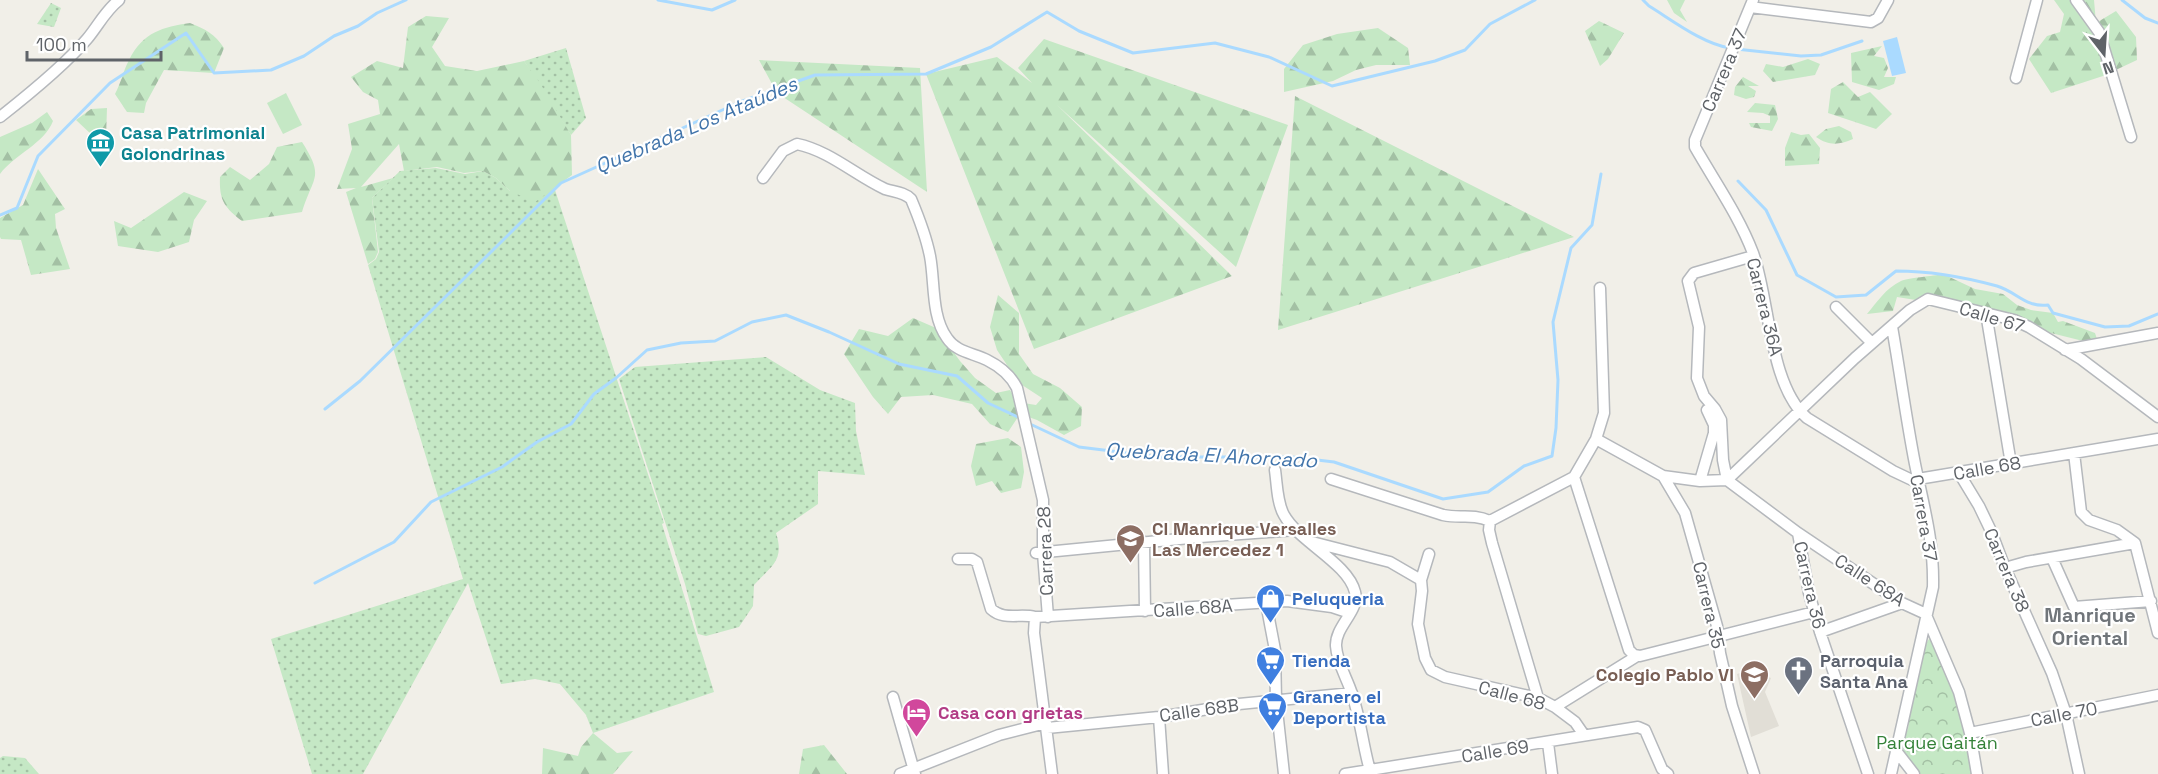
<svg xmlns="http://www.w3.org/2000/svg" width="2158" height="774" viewBox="0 0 2158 774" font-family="'Space Grotesk',sans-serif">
	<defs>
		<pattern id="grass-dots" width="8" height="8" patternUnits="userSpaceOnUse" patternTransform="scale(1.5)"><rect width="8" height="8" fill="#c5e8c5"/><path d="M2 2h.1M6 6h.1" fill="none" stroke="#a3c0a4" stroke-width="1.8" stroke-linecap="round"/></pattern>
		<pattern id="forest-firs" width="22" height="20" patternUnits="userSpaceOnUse" patternTransform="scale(1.5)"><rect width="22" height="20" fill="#c5e8c5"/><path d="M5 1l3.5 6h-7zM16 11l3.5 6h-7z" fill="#a3c0a4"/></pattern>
		<pattern id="park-crowns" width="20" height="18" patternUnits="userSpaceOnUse" patternTransform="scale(1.5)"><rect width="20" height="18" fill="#c5e8c5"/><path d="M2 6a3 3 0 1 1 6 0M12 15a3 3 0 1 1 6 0" fill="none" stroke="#a3c0a4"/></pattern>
	</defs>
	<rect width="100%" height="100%" fill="#f1efe8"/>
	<path fill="#e1ded6" d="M1750 670 1771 678 1765 692 1779 726 1751 737 1737 674Z"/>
	<path fill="url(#grass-dots)" d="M51 3 61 8 54 27 37 24Z
		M566 48 586 118 571 135 524 61Z
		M436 168 465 174 483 171 496 178 510 191 554 187 664 523 662 524 714 692 593 733 586 715 560 684 535 679 501 684 468 583 363 774H312L271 639 463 579 368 265 376 259 379 252 372 198 400 171Z
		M766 357 820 390 855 403 856 431 865 475 818 471V504L776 533C785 561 771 566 754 585L753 606 739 627 706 636 698 634 685 584 619 379 635 367Z
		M3 756 25 758 39 774H0V758Z"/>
	<path fill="url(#forest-firs)" d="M1667 0H1685L1680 10 1687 22 1674 13Z
		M2054 0H2094L2096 23 2116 11 2136 37 2137 60 2103 76 2051 93 2029 59 2047 36 2060 32 2064 14Z
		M426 16 449 18 432 47 445 66 477 71 524 61 540 83 571 135 572 175 535 202 510 191 496 178 483 171 464 173 437 167 404 171 399 144 361 187 393 178 372 198 378 252 375 259 368 264 346 192 356 188 337 189 352 149 348 124 380 114 378 100 363 92 351 77 377 61 403 68 408 27Z
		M1599 21 1624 33 1608 59 1600 66 1585 31Z
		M190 23C205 29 215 34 224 48L214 73 164 70 146 103 144 113 127 112 115 94C121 83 123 71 129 60 143 32 163 27 190 23Z
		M1378 28 1408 48 1410 65H1376L1356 70 1333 81 1284 92V69L1303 45 1337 34Z
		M1044 39 1288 125 1236 267 1057 105 1232 276 1034 349 926 74 997 57 1032 83 1018 68Z
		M1882 46 1874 56 1884 58 1888 68 1884 77H1896L1894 84 1879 90 1852 82 1851 53Z
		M1808 59 1820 64 1815 75 1773 82 1763 71 1766 64 1783 67Z
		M759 60 920 68 927 192 777 93Z
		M1743 77 1759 86H1748L1756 91 1754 97 1746 99 1734 95 1735 87Z
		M1843 82 1858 97 1870 92 1892 114 1876 129 1828 113 1831 89Z
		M1295 96 1574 237 1278 330Z
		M1755 103 1775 105 1778 119 1772 131 1751 127 1749 123H1770V116L1763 113 1747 112Z
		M107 108 106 138 93 136 76 120 91 109Z
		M47 112 53 121C44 144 15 154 0 174V137L32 123Z
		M1839 126 1851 132 1853 139C1839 145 1829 146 1816 137L1826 129Z
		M1791 132 1801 135 1809 134 1820 148 1819 164 1785 166V148Z
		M302 142C325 178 313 176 302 212L242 221C224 207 219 200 220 177L230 167 250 180 269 164 277 147Z
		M38 169 65 209 55 214 56 228 70 269 31 275 21 240 1 239 0 237V218L23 205Z
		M184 192 207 201 194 220 189 242 158 252 118 246 114 221 131 228Z
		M1943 274 1975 289 2003 294 2017 305 2031 310 2053 313 2058 322 2063 321 2095 333 2099 345 1922 301 1897 297 1893 311 1867 314C1877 302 1886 288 1901 281 1906 278 1934 276 1943 274Z
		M998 295 1019 313V354L1033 374 1060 388 1082 407 1081 426 1064 435 1037 420 1020 414 1008 432 990 424 972 404 933 395 901 397 888 414 873 397 844 354 859 329 888 336 913 318 936 328 960 361 975 378 996 393 1010 390 1017 402 1036 405 1042 398 1019 383 997 350 990 327Z
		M1008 438 1021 447 1024 472 1021 488 1001 493 992 481 976 486 971 466 976 444Z
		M593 733 617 753 633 751 613 774H542L543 748 578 756 581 747Z
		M824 745 847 774H799L803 749Z"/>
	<path fill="url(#park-crowns)" d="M1931 636 1952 672 1974 774H1916L1897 752 1908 729 1917 657Z"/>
	<path fill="#c5e8c5" d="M286 93 302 125 283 134 267 103Z"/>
	<path fill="#aadaff" d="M1897 37 1906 73 1892 76 1883 41Z"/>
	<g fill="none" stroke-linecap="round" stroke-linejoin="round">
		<path stroke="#aadaff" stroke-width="3" d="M658 0 712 10 735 0
			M1643 0 1649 6C1672 20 1703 44 1730 48
			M2122 0 2145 18 2158 23
			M1736 49 1801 56 1821 55 1862 41
			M1738 181 1766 210 1797 275 1836 297 1866 295 1896 271C1930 271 1964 277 1997 286 2017 292 2026 308 2048 305L2053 313 2105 327 2129 326 2158 314
			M0 215 17 208 38 156 110 83 186 33 214 73 271 70 304 56 334 36 358 26 377 13 406 0
			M325 409 360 381 561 183 740 102 815 75 926 74 991 47 1047 12 1079 31 1133 53 1215 43 1269 57 1332 86 1435 61 1465 50 1490 24 1535 0
			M1028 423 1079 447 1160 457H1292L1334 462 1443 499 1488 492 1524 466 1552 456 1556 428 1558 380 1553 322 1571 248 1592 225 1601 174
			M315 583 394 542 431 502 502 467 537 442 571 424 594 394 616 378 647 350 681 343 715 341 752 322 786 315 829 332 899 364 957 376 988 403 1020 418"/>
		<defs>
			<path id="minor" d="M1753 0 1695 140V147C1715 182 1739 216 1753 253 1770 301 1769 385 1807 418L1893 471 1912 480 2158 439
				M2076 0 2099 32 2131 137
				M1750 7 1871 22 1878 18 1888 0
				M2016 78 2037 0
				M0 117C28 95 64 66 87 39 98 26 105 11 119 0
				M763 178 783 151 797 144C830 151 855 175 885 189 894 192 904 192 911 199 919 218 926 236 930 256 935 282 931 316 947 338 956 352 973 353 987 360 999 366 1011 376 1017 388L1043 500V553L1048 617
				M1836 307 1872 343
				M1986 313 2011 464
				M2065 350 2158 333
				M1596 439 1663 476 1700 481 1727 480
				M2074 453 2081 512 2089 520 2117 530 2135 543 2158 633
				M1275 470C1277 484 1277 503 1284 515 1299 542 1348 563 1355 592 1360 611 1335 626 1336 646 1337 663 1347 678 1352 694 1361 720 1363 748 1371 774
				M1959 473 1979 506 1991 531 2005 568 2052 673 2066 714 2079 774
				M1663 476 1685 513 1717 626 1720 653 1732 706 1754 774
				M1574 477 1629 650 1634 655 1640 656 1814 612
				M1331 479 1443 515C1461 519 1471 513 1490 521
				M1727 480 1855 358 1910 310 1928 299 2014 320 2029 327 2081 359 2158 417
				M1727 480 1723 460 1721 420 1715 409 1704 396 1697 378 1699 327 1688 281 1694 273 1753 256
				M1727 480 1798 533 1902 603 1926 614
				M1700 481 1714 433V425L1707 410
				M1490 521 1574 477 1596 439 1604 413 1600 288
				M1490 521 1489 530 1492 543 1538 698
				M1798 533 1809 593 1820 632 1868 774
				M1144 542 1145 611
				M1312 542 1390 562 1421 580
				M1036 553 1200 537 1296 530
				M1429 554 1421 580 1422 591 1418 624 1425 658 1431 670 1445 677 1538 698 1555 707 1575 722 1584 735
				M2052 558 2074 607 2151 601
				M958 559H972L977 562 991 609C1004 621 1020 613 1035 617
				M2005 568 2026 562 2135 543
				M1266 603 1275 650 1276 701 1284 774
				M1926 615 1959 692 1970 733 1977 774
				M1820 632 1902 603
				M893 697 915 774
				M1555 707 1637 656
				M1159 717 1163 774
				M1047 728 1159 717 1239 704 1352 693
				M1970 733 2158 695
				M1548 743 1552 774
				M1897 752 1914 774
				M900 774 999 735 1046 723
				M1052 774 1034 633 1035 617 1287 601 1332 607 1350 613
				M1345 774 1638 727 1645 730 1662 769 1668 774
				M1891 774 1933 587C1934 541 1924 508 1915 464 1906 418 1900 372 1892 327"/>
		</defs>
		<use href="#minor" stroke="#b5b8bc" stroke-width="13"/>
		<use href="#minor" stroke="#fff" stroke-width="10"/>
	</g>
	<defs>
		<symbol id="museum-pin" viewBox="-11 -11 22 30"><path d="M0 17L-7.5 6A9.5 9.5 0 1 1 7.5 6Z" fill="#0f9aa8" stroke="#fff"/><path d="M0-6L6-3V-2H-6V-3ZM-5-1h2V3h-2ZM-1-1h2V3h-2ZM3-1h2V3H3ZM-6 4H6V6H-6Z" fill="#fff"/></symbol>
		<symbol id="school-pin" viewBox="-11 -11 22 30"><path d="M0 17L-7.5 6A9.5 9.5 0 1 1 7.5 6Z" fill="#8d6e63" stroke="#fff"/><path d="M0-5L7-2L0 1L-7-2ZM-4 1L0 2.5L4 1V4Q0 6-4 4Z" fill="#fff"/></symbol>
		<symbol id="shop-pin" viewBox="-11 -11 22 30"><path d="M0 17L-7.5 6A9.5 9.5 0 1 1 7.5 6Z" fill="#3f7fe0" stroke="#fff"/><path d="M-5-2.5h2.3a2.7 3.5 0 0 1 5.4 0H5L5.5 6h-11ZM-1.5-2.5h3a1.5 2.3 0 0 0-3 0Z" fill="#fff"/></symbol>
		<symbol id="supermarket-pin" viewBox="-11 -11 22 30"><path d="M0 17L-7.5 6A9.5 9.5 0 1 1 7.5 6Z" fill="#3f7fe0" stroke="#fff"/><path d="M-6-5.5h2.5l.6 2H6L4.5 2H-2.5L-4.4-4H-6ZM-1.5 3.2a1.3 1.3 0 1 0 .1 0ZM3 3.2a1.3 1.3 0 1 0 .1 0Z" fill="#fff"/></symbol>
		<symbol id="church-pin" viewBox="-11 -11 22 30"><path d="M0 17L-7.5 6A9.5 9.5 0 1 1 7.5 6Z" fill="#6b7280" stroke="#fff"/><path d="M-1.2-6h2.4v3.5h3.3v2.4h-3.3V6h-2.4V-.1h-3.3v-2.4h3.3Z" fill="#fff"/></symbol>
		<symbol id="hotel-pin" viewBox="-11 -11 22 30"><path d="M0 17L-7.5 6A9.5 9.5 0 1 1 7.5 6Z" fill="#d1479c" stroke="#fff"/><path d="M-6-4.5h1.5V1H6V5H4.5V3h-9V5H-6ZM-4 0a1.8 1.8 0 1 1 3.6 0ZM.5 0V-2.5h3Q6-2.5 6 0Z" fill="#fff"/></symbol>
	</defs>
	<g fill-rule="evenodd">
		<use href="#museum-pin" x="84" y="126" width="33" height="45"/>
		<use href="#school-pin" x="1114" y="522" width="33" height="45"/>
		<use href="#shop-pin" x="1254" y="582" width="33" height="45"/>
		<use href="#supermarket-pin" x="1254" y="644" width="33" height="45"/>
		<use href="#church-pin" x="1782" y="654" width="33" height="45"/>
		<use href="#school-pin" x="1738" y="658" width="33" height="45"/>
		<use href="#supermarket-pin" x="1256" y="690" width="33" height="45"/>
		<use href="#hotel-pin" x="900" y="696" width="33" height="45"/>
	</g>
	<g text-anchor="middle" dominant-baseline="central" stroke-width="4.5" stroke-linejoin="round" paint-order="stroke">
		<g font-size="18" fill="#5f6368" stroke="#fff">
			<text transform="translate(1724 70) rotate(-67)">Carrera 37</text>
			<text transform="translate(1765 307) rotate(76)">Carrera 36A</text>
			<text transform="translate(1992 317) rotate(17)">Calle 67</text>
			<text transform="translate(1987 468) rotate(-10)">Calle 68</text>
			<text transform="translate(1924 518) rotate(80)">Carrera 37</text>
			<text transform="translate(1045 551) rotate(-92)">Carrera 28</text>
			<text transform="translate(2007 570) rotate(67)">Carrera 38</text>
			<text transform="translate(1870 580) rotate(33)">Calle 68A</text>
			<text transform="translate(1810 585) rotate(77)">Carrera 36</text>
			<text transform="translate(1709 605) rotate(77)">Carrera 35</text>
			<text transform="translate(1193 608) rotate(-4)">Calle 68A</text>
			<text transform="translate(1512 695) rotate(15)">Calle 68</text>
			<text transform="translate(1199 710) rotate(-8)">Calle 68B</text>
			<text transform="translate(2064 714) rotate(-11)">Calle 70</text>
			<text transform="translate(1495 751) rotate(-9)">Calle 69</text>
		</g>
		<g font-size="18" font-weight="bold" fill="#0d838f" stroke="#fff" text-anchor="start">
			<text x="121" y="132">Casa Patrimonial<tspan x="121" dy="21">Golondrinas</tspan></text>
		</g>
		<g font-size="18" font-weight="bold" fill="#785e54" stroke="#fff" text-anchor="start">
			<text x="1152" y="528">CI Manrique Versalles<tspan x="1152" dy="21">Las Mercedez 1</tspan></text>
			<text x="1734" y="674" text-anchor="end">Colegio Pablo VI</text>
		</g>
		<g font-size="18" font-weight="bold" fill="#366cbe" stroke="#fff" text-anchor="start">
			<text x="1292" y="598">Peluqueria</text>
			<text x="1292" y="660">Tienda</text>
			<text x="1293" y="696">Granero el<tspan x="1293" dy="21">Deportista</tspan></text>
		</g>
		<g font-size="18" font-weight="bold" fill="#5b616d" stroke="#fff" text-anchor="start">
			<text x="1820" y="660">Parroquia<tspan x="1820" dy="21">Santa Ana</tspan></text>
		</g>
		<g font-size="18" font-weight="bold" fill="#b23c85" stroke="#fff" text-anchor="start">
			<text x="938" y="712">Casa con grietas</text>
		</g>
		<g font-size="18" fill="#348238" stroke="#fff">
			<text x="1937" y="742">Parque Gaitán</text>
		</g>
		<g font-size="20" font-style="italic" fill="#4174aa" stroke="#fff">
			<text transform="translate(696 125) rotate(-23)">Quebrada Los Ataúdes</text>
			<text transform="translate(1211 455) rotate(3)">Quebrada El Ahorcado</text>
		</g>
		<g font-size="20" font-weight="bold" fill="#70757a" stroke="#fff">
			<text x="2090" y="615">Manrique<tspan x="2090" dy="23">Oriental</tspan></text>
		</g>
	</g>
	<g transform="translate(2104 54) rotate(163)" stroke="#ffffff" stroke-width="4.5" paint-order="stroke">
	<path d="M0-4.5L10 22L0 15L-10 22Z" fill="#5f6368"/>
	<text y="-9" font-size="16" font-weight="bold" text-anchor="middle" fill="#5f6368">N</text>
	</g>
	<path d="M27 51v9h134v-9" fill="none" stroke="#5f6368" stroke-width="3"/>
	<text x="36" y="51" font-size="18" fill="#5f6368" stroke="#ffffff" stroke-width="4.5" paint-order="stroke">100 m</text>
</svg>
